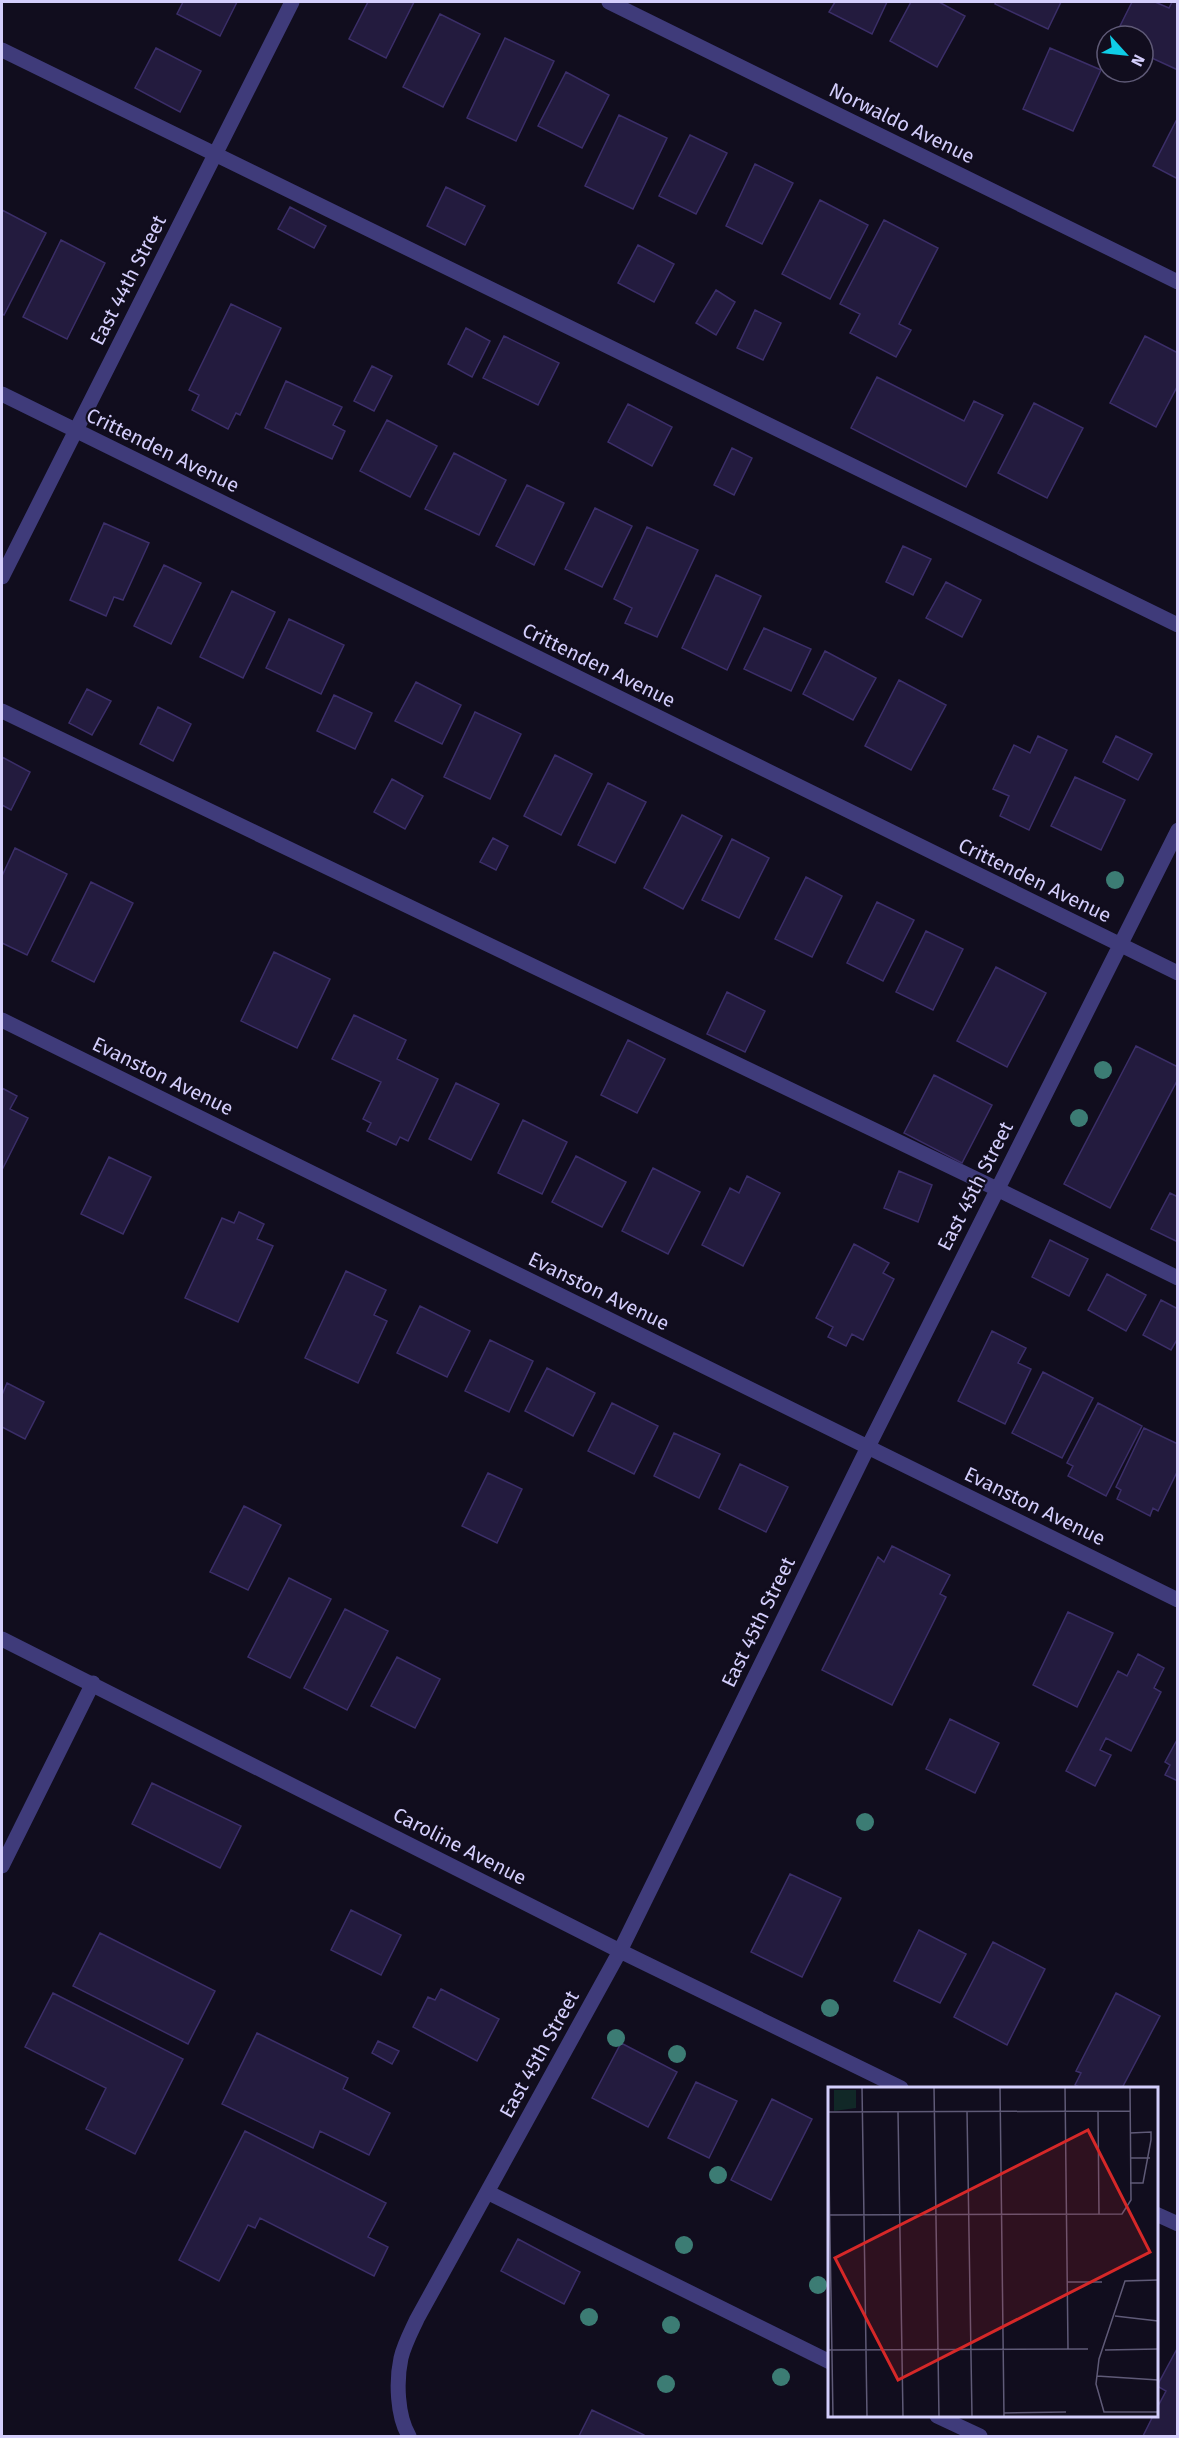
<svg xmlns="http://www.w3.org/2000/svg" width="1179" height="2438" viewBox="0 0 1179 2438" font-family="'Fira Sans',sans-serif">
	<rect width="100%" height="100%" fill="#110d1e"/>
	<path fill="#231b3e" stroke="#3b2e68" stroke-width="1.5" d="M183 2H237L220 36 177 14Z
		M368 2H414L386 58 349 39Z
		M835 2H887L872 34 829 12Z
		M911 2H939L965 16 937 67 890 41Z
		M996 2H1061L1048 29 995 4Z
		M1132 2H1155L1169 8 1172 2H1178V70L1143 54V36H1115Z
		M440 14 480 34 443 107 403 87Z
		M505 38 554 61 516 141 467 118Z
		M156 48 201 71 180 112 135 88Z
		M1050 48 1101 70 1073 131 1023 109Z
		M566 72 609 95 582 148 538 126Z
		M619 115 667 138 633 209 585 186Z
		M1176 121 1178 122V179L1153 166Z
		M690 135 727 153 696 214 659 196Z
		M755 164 793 183 762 244 726 226Z
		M446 187 485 206 465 245 427 226Z
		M820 200 868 225 830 299 782 274Z
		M290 207 326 226 314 248 278 229Z
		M2 210 46 233 4 315 2 314Z
		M884 220 938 248 899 324 911 330 896 357 850 333 860 314 840 304Z
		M61 240 105 263 67 339 23 317Z
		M638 245 674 264 654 302 618 283Z
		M716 290 735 302 716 335 696 323Z
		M231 304 281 328 240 415 236 413 228 429 192 410 199 395 189 390Z
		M755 310 781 323 763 360 737 348Z
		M466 328 490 341 472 377 448 364Z
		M504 336 559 363 538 405 483 378Z
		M1145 336 1178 353V385L1156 427 1110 403Z
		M372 366 392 376 374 411 354 401Z
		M877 377 964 421 974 401 1003 415 966 487 851 428Z
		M286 381 342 407 333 425 345 431 332 459 265 428Z
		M1034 403 1083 428 1047 498 998 473Z
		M628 404 672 427 652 466 608 442Z
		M387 420 437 446 410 497 360 471Z
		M732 448 752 458 734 495 714 485Z
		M454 453 506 480 479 535 425 509Z
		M527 485 564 503 534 565 496 546Z
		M595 508 632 526 602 587 565 569Z
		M104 523 149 543 123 600 114 597 106 616 70 600Z
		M647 527 698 550 657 637 625 623 632 608 614 599Z
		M903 546 931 559 913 595 886 582Z
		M164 565 201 583 171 644 134 626Z
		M716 575 761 596 727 670 682 648Z
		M946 582 981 600 962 637 926 618Z
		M232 591 275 612 243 678 200 657Z
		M289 619 344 645 321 694 266 668Z
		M764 628 811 649 791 691 744 669Z
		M825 651 876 678 853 720 803 694Z
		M899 680 946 705 911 770 865 746Z
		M416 682 461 705 442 744 395 721Z
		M87 689 111 701 92 735 69 723Z
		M334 695 372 713 355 749 317 731Z
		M158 707 191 724 173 761 140 744Z
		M475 712 521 734 490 799 444 777Z
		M1038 736 1067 750 1029 830 1000 816 1009 796 993 789 1014 745 1030 753Z
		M1116 736 1152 754 1138 780 1103 762Z
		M555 755 592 774 561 835 524 816Z
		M2 757 30 772 11 810 2 805Z
		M1075 777 1125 800 1101 850 1051 826Z
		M392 779 423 796 405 829 374 812Z
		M608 783 646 802 615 863 578 845Z
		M682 815 722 836 683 909 644 888Z
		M493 838 508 846 496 870 480 862Z
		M732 839 769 858 739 918 702 900Z
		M15 848 67 874 27 955 2 943V876Z
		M806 877 842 896 812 957 775 939Z
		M91 882 133 903 94 982 52 961Z
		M877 902 914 920 883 981 847 963Z
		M926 931 963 949 933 1010 896 992Z
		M274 952 330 979 297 1048 241 1021Z
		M996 967 1046 993 1007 1067 957 1041Z
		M727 992 765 1011 745 1052 707 1034Z
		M354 1015 406 1040 397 1059 438 1079 408 1141 400 1137 396 1145 367 1131 371 1123 363 1119 381 1082 332 1059Z
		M628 1040 665 1059 637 1113 601 1095Z
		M1136 1046 1178 1067V1079L1110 1208 1064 1184Z
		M934 1075 992 1105 962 1163 904 1133Z
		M456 1083 499 1104 471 1160 429 1139Z
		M2 1088 17 1096 10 1109 28 1118 2 1170Z
		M523 1120 567 1142 542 1194 498 1173Z
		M576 1156 626 1182 602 1227 552 1202Z
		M109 1157 151 1177 123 1234 81 1214Z
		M653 1168 700 1192 668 1254 622 1231Z
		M899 1171 932 1185 918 1222 884 1208Z
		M747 1176 780 1193 743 1266 702 1245 730 1188 739 1193Z
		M1170 1193 1178 1197V1242L1151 1229Z
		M239 1212 264 1224 257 1239 273 1246 238 1322 185 1298 222 1218 234 1223Z
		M1050 1240 1088 1259 1069 1296 1032 1277Z
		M854 1244 889 1263 883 1273 894 1279 863 1340 852 1334 846 1346 828 1337 833 1327 816 1318Z
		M346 1271 386 1290 374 1315 387 1321 358 1383 305 1358Z
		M1107 1274 1146 1295 1126 1331 1088 1310Z
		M1161 1300 1178 1309V1338L1171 1350 1143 1335Z
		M420 1306 470 1331 447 1377 397 1353Z
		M992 1331 1026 1348 1018 1363 1031 1369 1005 1424 958 1401Z
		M490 1340 533 1361 509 1412 465 1391Z
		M547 1368 595 1393 573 1436 525 1411Z
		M1043 1372 1093 1398 1062 1458 1012 1433Z
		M7 1383 44 1402 25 1439 2 1427V1395Z
		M612 1403 658 1426 634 1474 588 1451Z
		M1098 1403 1142 1426 1106 1496 1068 1476 1073 1466 1067 1463Z
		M1144 1428 1178 1444V1470L1158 1511 1153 1508 1150 1516 1117 1499 1121 1490 1116 1487Z
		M674 1433 720 1454 699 1498 654 1476Z
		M740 1464 788 1487 766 1532 719 1509Z
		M488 1473 522 1489 497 1543 462 1526Z
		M244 1506 281 1525 248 1590 210 1572Z
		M892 1546 950 1575 940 1594 946 1597 892 1705 822 1670 878 1557 884 1562Z
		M289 1578 331 1599 290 1678 248 1657Z
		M345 1609 388 1631 347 1710 304 1688Z
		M1068 1612 1113 1633 1077 1707 1033 1685Z
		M1138 1654 1164 1668 1154 1688 1161 1692 1131 1751 1106 1738 1100 1750 1111 1755 1095 1786 1066 1771 1118 1671 1127 1676Z
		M397 1657 440 1679 415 1728 371 1706Z
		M950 1719 999 1743 975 1793 926 1769Z
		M1178 1738V1781L1165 1775 1170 1765 1165 1762Z
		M152 1783 241 1826 220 1868 132 1824Z
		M790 1874 841 1898 802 1977 751 1952Z
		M351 1910 401 1935 381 1975 331 1950Z
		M919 1930 966 1954 940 2003 894 1981Z
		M100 1933 215 1991 188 2044 73 1986Z
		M993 1942 1045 1969 1007 2045 954 2017Z
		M441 1989 499 2019 477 2061 413 2027 428 1997 435 2000Z
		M53 1993 183 2059 135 2154 86 2129 106 2088 25 2047Z
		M1116 1993 1160 2016 1122 2088H1081L1075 2085 1081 2073 1076 2071Z
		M257 2033 348 2078 343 2089 390 2113 369 2155 320 2131 313 2148 222 2104Z
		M378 2041 399 2051 392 2064 372 2053Z
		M621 2043 677 2072 648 2127 592 2098Z
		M696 2082 737 2101 709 2158 668 2138Z
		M772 2099 812 2119 771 2200 731 2180Z
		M245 2131 386 2203 368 2237 388 2247 374 2276 260 2218 255 2228 248 2225 219 2281 179 2260Z
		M518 2239 580 2272 564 2304 501 2271Z
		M1178 2347V2436H1143L1153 2416H1156V2410L1166 2391 1157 2386Z
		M592 2410 644 2435V2436H579Z"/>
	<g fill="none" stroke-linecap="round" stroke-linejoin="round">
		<path stroke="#3f3b7a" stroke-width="15" d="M609 2 1178 282
			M2 50 1178 625
			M2 394 1178 973
			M2 577 292 2
			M2 711 997 1189 1178 1278
			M2 1020 1178 1600
			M2 1639 620 1951 901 2088
			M2 1866 93 1683
			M487 2192 830 2362
			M1156 2214 1178 2224
			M937 2416 980 2436
			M409 2436C397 2416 396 2381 401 2358 404 2345 411 2332 417 2319L620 1951 868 1447 1178 830"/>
	</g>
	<g fill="#3c7c74">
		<circle cx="1115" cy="880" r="9"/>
		<circle cx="1103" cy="1070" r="9"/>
		<circle cx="1079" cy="1118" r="9"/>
		<circle cx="865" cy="1822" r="9"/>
		<circle cx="830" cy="2008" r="9"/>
		<circle cx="616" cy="2038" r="9"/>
		<circle cx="677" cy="2054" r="9"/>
		<circle cx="718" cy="2175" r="9"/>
		<circle cx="684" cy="2245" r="9"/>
		<circle cx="818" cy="2285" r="9"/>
		<circle cx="589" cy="2317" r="9"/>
		<circle cx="671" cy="2325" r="9"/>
		<circle cx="781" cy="2377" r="9"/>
		<circle cx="666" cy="2384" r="9"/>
	</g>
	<g text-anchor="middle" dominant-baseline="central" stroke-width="4.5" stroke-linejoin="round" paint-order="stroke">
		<g font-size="20" fill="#d4cefc" stroke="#110d1e">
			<text transform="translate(902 123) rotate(26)">Norwaldo Avenue</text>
			<text transform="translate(128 280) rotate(-63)">East 44th Street</text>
			<text transform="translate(163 450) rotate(26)">Crittenden Avenue</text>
			<text transform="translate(599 665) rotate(26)">Crittenden Avenue</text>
			<text transform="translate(1035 880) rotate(26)">Crittenden Avenue</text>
			<text transform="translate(163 1076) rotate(26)">Evanston Avenue</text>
			<text transform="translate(975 1186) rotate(-63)">East 45th Street</text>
			<text transform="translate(599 1291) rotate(26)">Evanston Avenue</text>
			<text transform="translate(1035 1506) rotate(26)">Evanston Avenue</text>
			<text transform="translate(758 1622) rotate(-64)">East 45th Street</text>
			<text transform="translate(460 1846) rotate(27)">Caroline Avenue</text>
			<text transform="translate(539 2054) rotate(-61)">East 45th Street</text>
		</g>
	</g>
	<g transform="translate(828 2087)">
		<rect width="330" height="330" fill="#110d1e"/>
		<path d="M6 3H28V21L6 24Z" fill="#112827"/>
		<path fill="none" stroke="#5f5a77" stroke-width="1.5" d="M34 0 39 330M106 0 111 330M172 0 176 330M237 0 240 262M139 24 144 330M270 24 271 127M0 25 5 330M0 25 302 24M70 25 75 330M302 46 323 45V53L315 96H302M302 71H322M0 128 294 127 303 113 302 0M330 193 297 194 271 272 268 297 276 325H330M239 195H274M287 229 330 234M0 263 260 262M277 263 330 262M269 289 330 293M176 326 238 325"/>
		<path fill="#d62828" fill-opacity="0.15" stroke="#d62828" stroke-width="3" d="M260 43 322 165 70 293 7 171Z"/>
		<rect width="330" height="330" fill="none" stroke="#d4cefc" stroke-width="3"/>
	</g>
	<rect width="1179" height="2438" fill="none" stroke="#d4cefc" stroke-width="6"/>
	<g transform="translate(1125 54) rotate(117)"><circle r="28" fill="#110d1e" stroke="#5f5a77" stroke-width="1.5"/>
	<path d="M0-4.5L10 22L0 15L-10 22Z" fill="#0fcde7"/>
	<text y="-9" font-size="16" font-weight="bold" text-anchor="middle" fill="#d4cefc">N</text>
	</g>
</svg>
